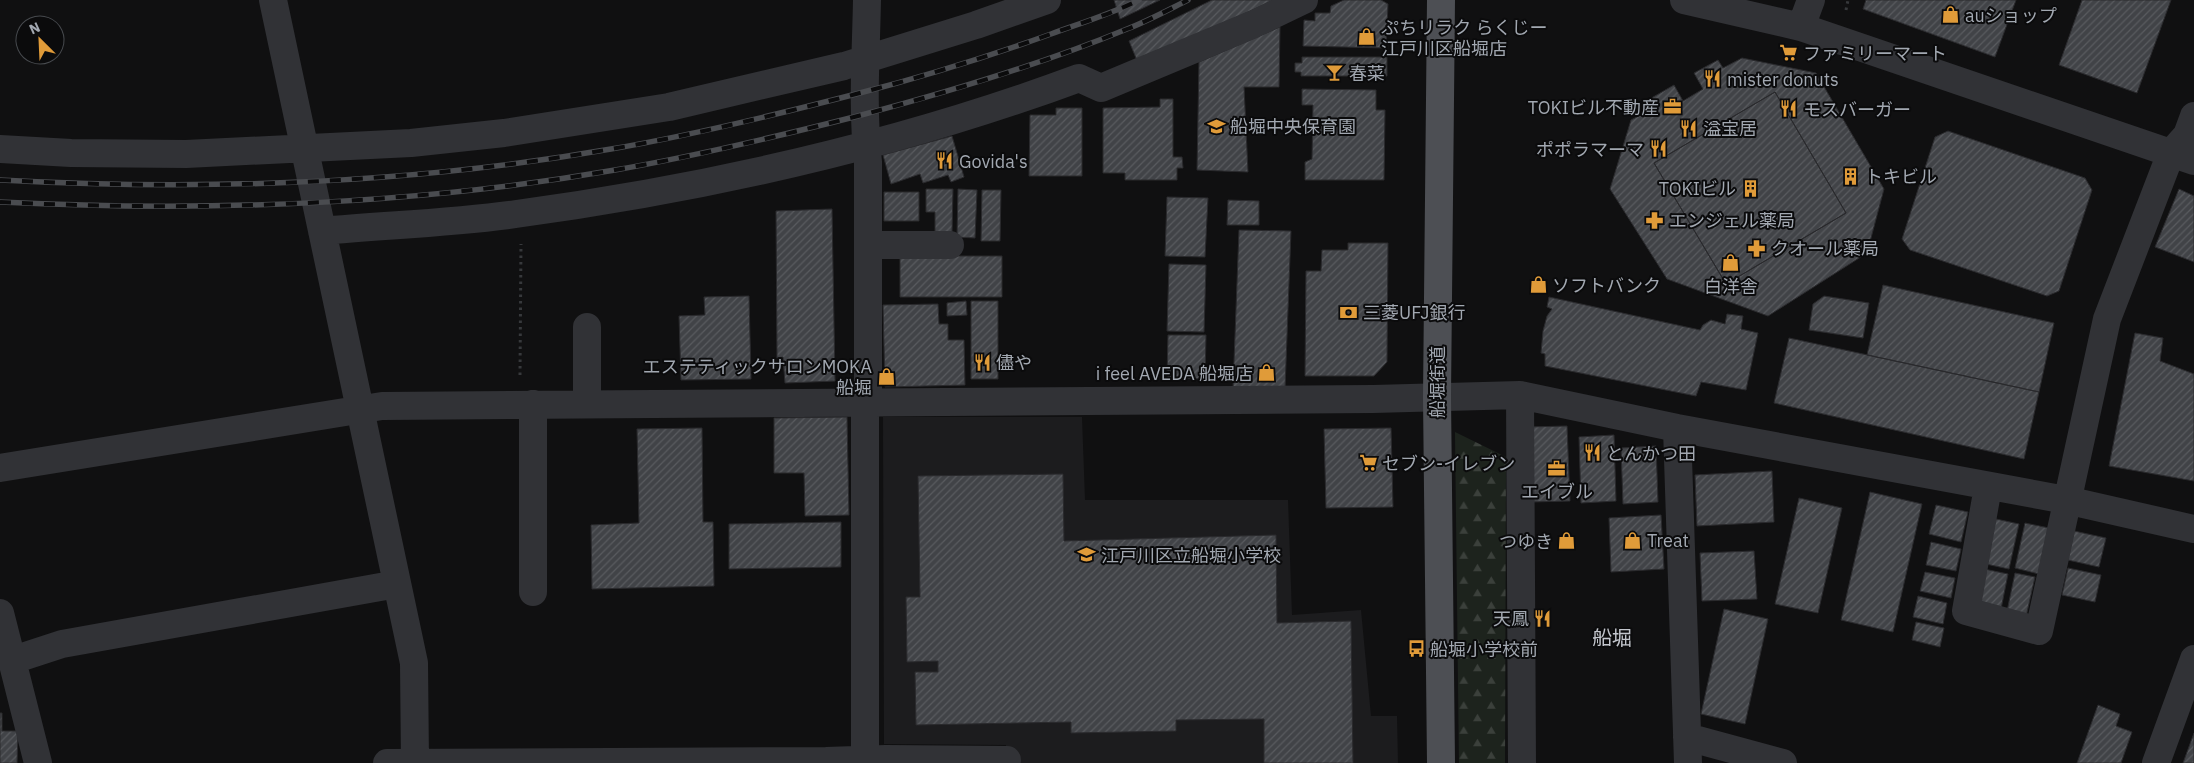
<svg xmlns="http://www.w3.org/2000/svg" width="2194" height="763" viewBox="0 0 2194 763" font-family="'IBM Plex Sans','Noto Sans JP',sans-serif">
	<defs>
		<pattern id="forest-firs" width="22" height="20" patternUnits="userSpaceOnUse" patternTransform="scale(1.25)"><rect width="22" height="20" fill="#1d231d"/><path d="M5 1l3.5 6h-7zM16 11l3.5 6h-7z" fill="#3b403b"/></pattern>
		<pattern id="building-hatch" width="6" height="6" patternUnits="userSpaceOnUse" patternTransform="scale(1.25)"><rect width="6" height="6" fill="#414347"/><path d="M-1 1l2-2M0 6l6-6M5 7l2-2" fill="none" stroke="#595b5f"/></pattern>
	</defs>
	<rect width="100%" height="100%" fill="#101011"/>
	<path fill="#1c1c1e" d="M883 417H1082L1085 500H1288L1292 615 1361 610 1371 716H1397L1398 763H1006V745L884 744Z"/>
	<path fill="url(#forest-firs)" d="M1455 432 1506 457 1505 763H1459Z"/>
	<path fill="url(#building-hatch)" stroke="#2a2a2d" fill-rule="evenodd" d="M1114 0H1160L1120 19Z
		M1212 0H1274L1138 63 1129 41Z
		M1344 0H1381L1388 4 1386 48 1303 46 1304 20 1315 21V13H1330L1331 6Z
		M1866 0H2016L1995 57 1863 9Z
		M2082 0H2171L2137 93 2059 65Z
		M1280 27 1279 87H1244L1248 172 1197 170 1199 62Z
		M1302 57H1387V76H1301V72H1295V63H1302Z
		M1742 58 1816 73 1884 189 1867 253 1768 316 1667 279 1610 189 1631 120 1652 109 1648 100 1674 85 1683 101 1703 89 1694 73 1718 60 1723 68ZM1775 92 1846 213 1726 284 1654 163Z
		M1302 89 1376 90V110H1385L1384 180H1305V162L1312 159 1313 105H1302Z
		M1775 92 1846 213 1726 284 1654 163Z
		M1160 99H1173V157H1182L1183 168H1177V180H1125V173H1103V108L1160 107Z
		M1056 108H1082V176H1029L1030 115H1056Z
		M1948 131 2085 178 2092 190 2059 291 2047 296 1910 250 1902 239 1935 137Z
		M952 136 964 177 951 182 948 175 923 183 920 174 891 184 883 155Z
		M926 189H953L952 232H935V212H926Z
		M958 189 977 190 975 238 957 237Z
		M2179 189 2194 196V262L2155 247Z
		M982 190H1001L1000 241H981Z
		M884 192H919V221H884Z
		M1167 197 1208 198 1205 257 1165 256Z
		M1228 200 1259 201V225H1227Z
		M832 209 835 381 785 383 783 357 777 358 776 211Z
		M1239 230 1291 231 1285 389 1233 388Z
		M1348 243H1388L1387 362 1374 376H1305L1306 271H1321L1322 250H1348Z
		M900 256H1002V297H900Z
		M1169 264 1206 265 1204 332 1167 331Z
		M1883 285 2054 323 2039 392 1867 355Z
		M749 296 751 379 681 380 679 316 705 315 704 297Z
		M1824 296 1869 303 1863 338 1809 330 1813 304Z
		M1549 297 1700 330 1703 325 1711 320 1725 324 1727 314 1743 316 1741 329 1758 333 1746 390 1701 382 1696 396 1545 366V354L1541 353 1543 331 1547 316 1552 309 1547 307Z
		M966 301 967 315 947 316V303Z
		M971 301H998V379H971Z
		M938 304 939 324H948V340H964L965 385 885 387 883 305Z
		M2135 333 2163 338 2160 361 2194 374V481L2109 466Z
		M1168 335H1206L1205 379 1167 378Z
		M1789 338 2039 392 2024 459 1774 403Z
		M847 417 849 515 805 516 804 473H774V418Z
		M1567 426 1570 501 1530 502 1527 427Z
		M702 428 703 522H713L714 586 592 589 591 525 639 523 637 429Z
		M1391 428 1393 507 1326 508 1324 429Z
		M1614 435 1616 501 1581 503 1579 437Z
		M1656 446 1658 502 1623 504 1621 448Z
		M1772 471 1774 522 1697 526 1695 475Z
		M1063 474 1064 541 1276 535 1277 623 1351 621 1353 763H1264V719L1176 720V731L1071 733V722L916 725 915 672H938V661L907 662 906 597H920L918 476Z
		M1870 492 1922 504 1893 632 1841 620Z
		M1799 498 1842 508 1818 613 1775 604Z
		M1936 505 1968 512 1961 542 1929 534Z
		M1661 515 1664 569 1611 572 1609 518Z
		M1996 519 2019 524 2009 569 1986 564Z
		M841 522V567L729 569V524Z
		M2025 523 2049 528 2039 574 2015 568Z
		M2074 531 2106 538 2099 567 2068 560Z
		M1931 542 1961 549 1956 571 1926 565Z
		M1754 551 1757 599 1702 601 1700 553Z
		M2068 568 2101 575 2095 602 2062 595Z
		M1984 569 2008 574 2001 609 1977 604Z
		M1925 572 1955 578 1951 598 1920 591Z
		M2015 573 2035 577 2025 621 2006 616Z
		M1918 596 1947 603 1943 624 1913 617Z
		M1724 609 1768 619 1745 724 1701 714Z
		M1916 622 1944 628 1940 647 1912 640Z
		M2098 705 2120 714 2116 726 2132 732 2121 763H2077Z
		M0 713H2V731H18L17 763H0Z
		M2194 733V763H2183Z"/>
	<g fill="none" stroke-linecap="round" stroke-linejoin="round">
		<path stroke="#37393c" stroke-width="3" stroke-dasharray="2.5 4" stroke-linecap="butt" d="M1846 10 1848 0
			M520 375 521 244"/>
		<path stroke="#313236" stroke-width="28" d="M273 0 414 663 415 763
			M1684 0 1801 27 2194 161
			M1801 27 1811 0
			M0 149 71 153 186 154 411 143 504 133 669 107 844 66 976 25 1047 0
			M322 231C387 225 452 223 516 214 708 188 898 145 1079 78L1101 88 1254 24 1304 0
			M868 245H950
			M587 327V404
			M1520 395 1522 763
			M1677 428 1688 763
			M0 468 382 406 1373 399 1520 395 1677 428 2066 500 2194 529
			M1988 487 1966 611 2039 631 2107 319 2171 153 2187 135 2194 116
			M533 592V404
			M0 613 38 763
			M13 660 62 644 397 584
			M1687 737 1783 763
			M387 763 826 761 886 759 1007 760
			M865 763V417L868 389V162C862 108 866 54 867 0
			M2156 763 2194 659"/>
		<path stroke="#4d4f54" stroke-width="28" d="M1441 763 1437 397 1441 0"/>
		<defs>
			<path id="rail" d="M0 180C204 191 410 184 611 149 694 135 775 115 856 94 922 77 987 57 1051 34 1081 23 1111 14 1139 0
				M0 202C205 212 413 205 615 170 696 156 775 137 854 117 945 93 1040 65 1127 29 1148 21 1168 10 1188 0"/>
		</defs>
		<use href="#rail" stroke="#4a4c50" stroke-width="5.5"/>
		<use href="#rail" stroke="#0b0b0c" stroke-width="4" stroke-dasharray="11" stroke-linecap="butt"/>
	</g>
	<defs>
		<symbol id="shop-bare" viewBox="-9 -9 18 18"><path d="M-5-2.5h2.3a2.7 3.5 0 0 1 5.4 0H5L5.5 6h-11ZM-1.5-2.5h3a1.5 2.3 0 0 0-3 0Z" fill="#e09b39" stroke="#0b0b0c" stroke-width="2.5" paint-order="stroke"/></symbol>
		<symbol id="supermarket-bare" viewBox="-9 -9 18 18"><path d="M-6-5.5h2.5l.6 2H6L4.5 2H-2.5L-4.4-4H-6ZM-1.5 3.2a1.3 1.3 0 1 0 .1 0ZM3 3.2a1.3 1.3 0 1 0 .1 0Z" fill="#e09b39" stroke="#0b0b0c" stroke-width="2.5" paint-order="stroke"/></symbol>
		<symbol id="bar-bare" viewBox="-9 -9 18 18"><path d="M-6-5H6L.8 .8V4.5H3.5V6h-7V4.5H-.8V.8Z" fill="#e09b39" stroke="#0b0b0c" stroke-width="2.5" paint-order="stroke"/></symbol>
		<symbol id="restaurant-bare" viewBox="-9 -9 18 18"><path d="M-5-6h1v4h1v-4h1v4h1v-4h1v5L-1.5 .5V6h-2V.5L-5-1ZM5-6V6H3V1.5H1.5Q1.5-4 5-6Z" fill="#e09b39" stroke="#0b0b0c" stroke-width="2.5" paint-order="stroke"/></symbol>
		<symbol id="office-bare" viewBox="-9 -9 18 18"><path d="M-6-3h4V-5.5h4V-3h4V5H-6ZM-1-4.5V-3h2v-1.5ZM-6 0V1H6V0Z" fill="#e09b39" stroke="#0b0b0c" stroke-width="2.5" paint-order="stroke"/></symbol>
		<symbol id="school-bare" viewBox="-9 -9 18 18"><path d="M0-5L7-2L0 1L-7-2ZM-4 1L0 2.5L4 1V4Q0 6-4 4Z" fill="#e09b39" stroke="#0b0b0c" stroke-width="2.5" paint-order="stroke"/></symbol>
		<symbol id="building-bare" viewBox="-9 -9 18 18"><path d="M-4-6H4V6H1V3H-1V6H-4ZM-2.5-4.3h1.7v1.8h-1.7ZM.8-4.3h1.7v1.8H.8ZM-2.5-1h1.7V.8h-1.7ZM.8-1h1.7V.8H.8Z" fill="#e09b39" stroke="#0b0b0c" stroke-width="2.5" paint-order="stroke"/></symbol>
		<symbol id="pharmacy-bare" viewBox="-9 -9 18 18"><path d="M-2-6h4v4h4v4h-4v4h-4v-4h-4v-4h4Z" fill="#e09b39" stroke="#0b0b0c" stroke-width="2.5" paint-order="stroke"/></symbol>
		<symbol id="bank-bare" viewBox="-9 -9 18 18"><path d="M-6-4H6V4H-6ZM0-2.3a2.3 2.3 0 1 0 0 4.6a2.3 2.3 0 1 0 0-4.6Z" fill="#e09b39" stroke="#0b0b0c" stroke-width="2.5" paint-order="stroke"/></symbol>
		<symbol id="bus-bare" viewBox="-9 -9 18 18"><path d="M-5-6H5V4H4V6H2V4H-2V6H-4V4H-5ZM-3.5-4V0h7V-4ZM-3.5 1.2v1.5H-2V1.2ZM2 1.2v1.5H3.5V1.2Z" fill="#e09b39" stroke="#0b0b0c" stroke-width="2.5" paint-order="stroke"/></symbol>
	</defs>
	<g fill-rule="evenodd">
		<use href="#shop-bare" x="1938" y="2" width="25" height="25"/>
		<use href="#shop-bare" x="1354" y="24" width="25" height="25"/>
		<use href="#supermarket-bare" x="1776" y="40" width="25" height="25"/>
		<use href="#bar-bare" x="1322" y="60" width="25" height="25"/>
		<use href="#restaurant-bare" x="1700" y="66" width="25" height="25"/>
		<use href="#office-bare" x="1660" y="94" width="25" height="25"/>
		<use href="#restaurant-bare" x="1776" y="96" width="25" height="25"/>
		<use href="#school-bare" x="1204" y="114" width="25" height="25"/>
		<use href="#restaurant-bare" x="1676" y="116" width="25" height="25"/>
		<use href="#restaurant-bare" x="1646" y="136" width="25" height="25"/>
		<use href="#restaurant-bare" x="932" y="148" width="25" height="25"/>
		<use href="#building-bare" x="1838" y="164" width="25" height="25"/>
		<use href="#building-bare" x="1738" y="176" width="25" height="25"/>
		<use href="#pharmacy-bare" x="1642" y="208" width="25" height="25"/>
		<use href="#pharmacy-bare" x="1744" y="236" width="25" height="25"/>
		<use href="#shop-bare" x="1718" y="250" width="25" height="25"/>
		<use href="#shop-bare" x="1526" y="272" width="25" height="25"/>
		<use href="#bank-bare" x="1336" y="300" width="25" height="25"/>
		<use href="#restaurant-bare" x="970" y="350" width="25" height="25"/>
		<use href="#shop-bare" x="1254" y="360" width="25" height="25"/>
		<use href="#shop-bare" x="874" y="364" width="25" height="25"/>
		<use href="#restaurant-bare" x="1580" y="440" width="25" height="25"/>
		<use href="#supermarket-bare" x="1356" y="450" width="25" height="25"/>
		<use href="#office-bare" x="1544" y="456" width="25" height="25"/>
		<use href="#shop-bare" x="1620" y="528" width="25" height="25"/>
		<use href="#shop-bare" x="1554" y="528" width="25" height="25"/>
		<use href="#school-bare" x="1074" y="542" width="25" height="25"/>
		<use href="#restaurant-bare" x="1530" y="606" width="25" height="25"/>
		<use href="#bus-bare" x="1404" y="636" width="25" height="25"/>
	</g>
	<g text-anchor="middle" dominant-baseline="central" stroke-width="4" stroke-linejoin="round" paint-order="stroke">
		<g font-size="18" fill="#a2a8b1" stroke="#0b0b0c" text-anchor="start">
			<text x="1965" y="15">auショップ</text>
			<text x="1381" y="27">ぷちリラク らくじー<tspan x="1381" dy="21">江戸川区船堀店</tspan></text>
			<text x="1803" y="53">ファミリーマート</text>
			<text x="1349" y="73">春菜</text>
			<text x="1727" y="79">mister donuts</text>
			<text x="1659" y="107" text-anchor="end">TOKIビル不動産</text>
			<text x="1803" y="109">モスバーガー</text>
			<text x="1230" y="126">船堀中央保育園</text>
			<text x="1703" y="128">溢宝居</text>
			<text x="1644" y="149" text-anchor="end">ポポラマーマ</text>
			<text x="959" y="161">Govida's</text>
			<text x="1865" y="176">トキビル</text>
			<text x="1736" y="188" text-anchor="end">TOKIビル</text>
			<text x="1669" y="220">エンジェル薬局</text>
			<text x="1771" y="248">クオール薬局</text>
			<text x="1552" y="285">ソフトバンク</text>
			<text x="1731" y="286" text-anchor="middle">白洋舎</text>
			<text x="1363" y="312">三菱UFJ銀行</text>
			<text x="996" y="362">儘や</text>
			<text x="872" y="366" text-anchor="end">エステティックサロンMOKA<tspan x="872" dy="21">船堀</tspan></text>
			<text x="1253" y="373" text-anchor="end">i feel AVEDA 船堀店</text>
			<text x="1606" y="453">とんかつ田</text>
			<text x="1382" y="463">セブン-イレブン</text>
			<text x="1557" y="491" text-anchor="middle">エイブル</text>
			<text x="1647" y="540">Treat</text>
			<text x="1553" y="541" text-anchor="end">つゆき</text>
			<text x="1101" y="555">江戸川区立船堀小学校</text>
			<text x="1529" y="618" text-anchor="end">天鳳</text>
			<text x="1430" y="649">船堀小学校前</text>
		</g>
		<g font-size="18" fill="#a2a8b1" stroke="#0b0b0c">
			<text transform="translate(1437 382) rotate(-90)">船堀街道</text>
		</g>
		<g font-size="20" fill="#c3c6cd" stroke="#0b0b0c">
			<text x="1612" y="637">船堀</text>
		</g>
	</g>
	<g transform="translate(40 40) rotate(336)"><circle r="24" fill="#0b0b0c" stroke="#474a4e"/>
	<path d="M0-4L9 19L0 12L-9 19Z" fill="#e09b39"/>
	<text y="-8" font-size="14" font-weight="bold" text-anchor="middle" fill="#a2a8b1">N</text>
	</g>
</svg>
